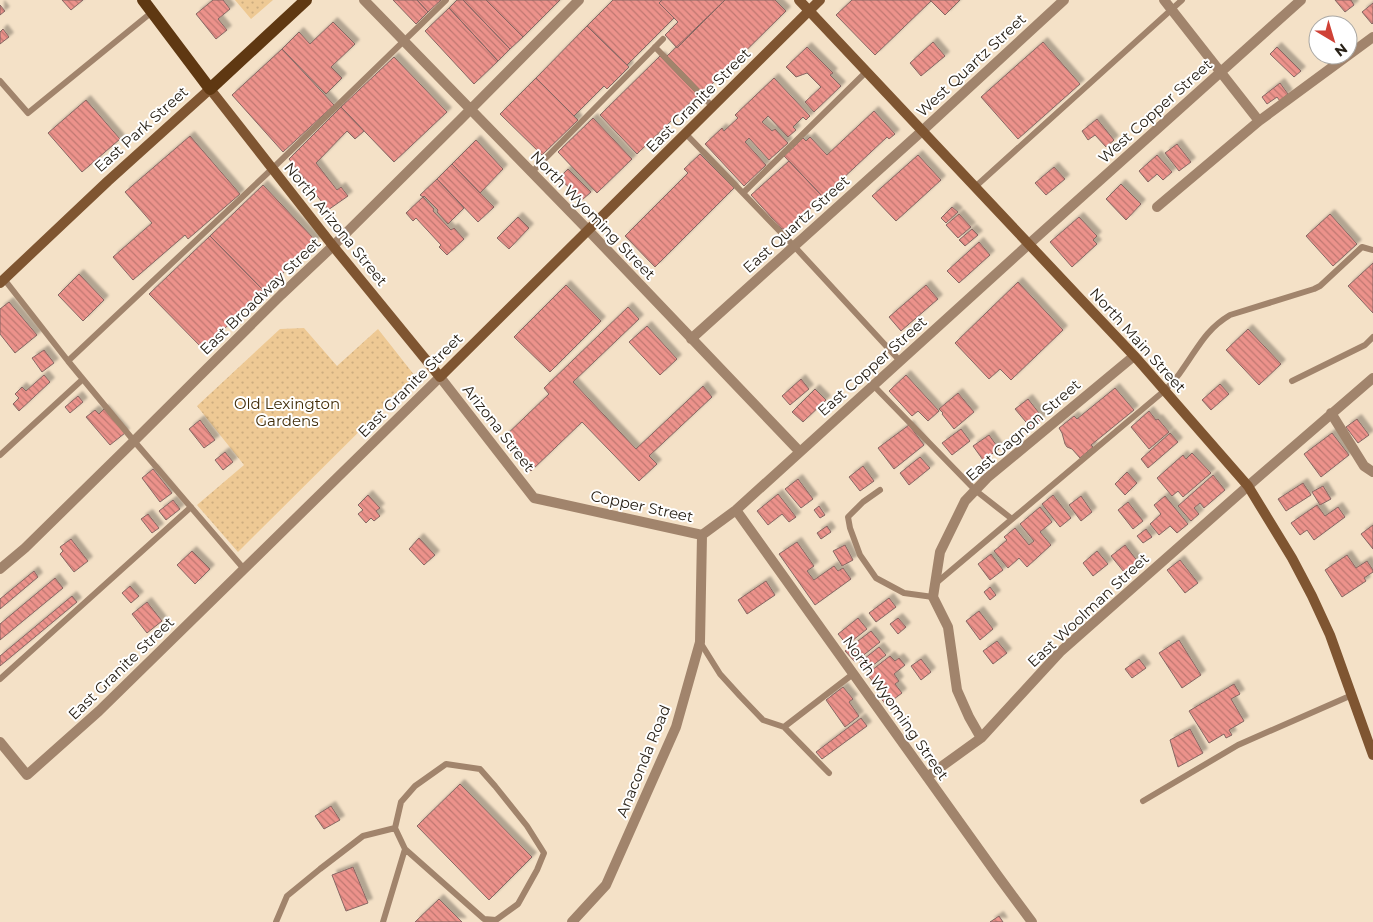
<svg xmlns="http://www.w3.org/2000/svg" width="1373" height="922" viewBox="0 0 1373 922" font-family="Montserrat,sans-serif">
	<defs>
		<pattern id="grass-dots" width="8" height="8" patternUnits="userSpaceOnUse" patternTransform="scale(1.25)"><rect width="8" height="8" fill="#eec994"/><path d="M2 2h.1M6 6h.1" fill="none" stroke="#ccac7f" stroke-width="1.8" stroke-linecap="round"/></pattern>
		<pattern id="building-back-hatch" width="6" height="6" patternUnits="userSpaceOnUse" patternTransform="scale(1.25)"><rect width="6" height="6" fill="#ec928b"/><path d="M-1 5l2 2M0 0l6 6M5-1l2 2" fill="none" stroke="#bf7771"/></pattern>
		<filter id="shadow"><feDropShadow dx="4.5" dy="-4.5" stdDeviation="1" flood-color="#0004"/></filter>
	</defs>
	<rect width="100%" height="100%" fill="#f4e1c7"/>
	<path fill="url(#grass-dots)" d="M235 0H273L251 19Z
		M304 328 337 366 378 329 415 376 238 552 197 505 244 465 197 406 280 329Z"/>
	<path fill="url(#building-back-hatch)" stroke="#866763" filter="url(#shadow)" d="M62 0H83L71 10Z
		M213 0H223L230 9 218 19 227 30 216 39 196 14Z
		M393 0H417L428 12 416 24Z
		M417 0H441L428 12Z
		M457 0H463L510 49 498 61 449 8Z
		M463 0H486L523 37 510 49Z
		M486 0H560L523 37Z
		M613 0H662L659 3 674 18 627 65 587 26Z
		M662 0H725L677 48 665 35 678 22 659 3Z
		M725 0H775L786 11 703 93 667 56Z
		M852 0H930L931 1 875 55 836 15Z
		M930 0H960L945 15Z
		M1335 0H1351L1354 5 1345 12Z
		M1373 3V23L1372 24 1362 12Z
		M0 5 5 11 0 15Z
		M449 8 498 61 474 84 425 31Z
		M333 22 355 44 331 67 342 78 326 94 282 49 299 32 310 44Z
		M587 26 629 67 607 89 604 86 574 116 536 78Z
		M3 29 9 37 0 44V32Z
		M933 42 945 56 921 76 910 63Z
		M1043 42 1080 84 1018 139 981 97Z
		M807 47 833 73 830 75 841 86 814 112 805 102 821 87 807 73 796 77 786 67Z
		M1277 47 1301 71 1294 77 1270 54Z
		M282 49 334 105 283 152 232 95Z
		M660 56 698 95 637 154 600 115Z
		M394 57 447 112 394 162 341 107Z
		M536 78 578 120 542 155 500 114Z
		M774 78 810 116 806 120 803 117 793 127 796 130 788 137 768 116 762 122 772 131 775 129 788 143 769 160 749 138 745 142 766 165 744 186 705 144 722 128 724 131 738 118 735 115Z
		M1280 83 1288 94 1280 101 1277 97 1267 104 1262 97Z
		M86 100 120 139 82 172 48 133Z
		M341 107 364 131 355 139 347 131 316 163 337 190 341 187 348 196 328 210 289 159Z
		M874 111 895 134 889 139 887 137 823 197 784 156 803 138 806 141 810 137 827 155Z
		M593 118 632 159 597 193 558 152Z
		M1097 119 1114 140 1106 147 1095 135 1088 140 1082 131Z
		M190 136 240 194 188 239 185 235 133 280 113 257 152 223 125 192Z
		M476 140 503 169 480 193 452 164Z
		M1177 144 1191 162 1179 171 1165 153Z
		M700 154 734 188 655 267 625 236 688 173 684 169Z
		M918 155 941 180 896 221 872 196Z
		M1157 155 1172 172 1163 180 1157 174 1148 182 1139 171Z
		M789 161 823 197 788 229H782L751 195Z
		M452 164 494 207 478 222 437 179Z
		M1054 167 1065 179 1046 195 1035 183Z
		M568 169 591 192 582 200 559 178Z
		M437 179 464 208 448 224 437 212 438 210 424 196 423 197 420 195Z
		M1121 184 1141 204 1126 220 1106 199Z
		M263 185 316 241 264 291 210 236Z
		M423 197 434 209 433 211 451 230 454 228 464 239 447 255 439 247 441 245 416 218 413 221 406 213Z
		M952 207 958 212 946 223 941 218Z
		M959 214 971 227 958 238 946 225Z
		M1330 214 1357 244 1333 266 1306 236Z
		M518 217 529 228 509 249 497 238Z
		M1079 217 1097 236 1093 240 1097 244 1072 267 1050 242Z
		M972 229 978 235 965 246 959 240Z
		M210 236 264 291 203 349 149 294Z
		M979 242 990 255 959 283 947 271Z
		M1373 263V313L1348 286Z
		M79 274 104 300 83 321 58 295Z
		M1018 282 1063 330 1011 380 1000 369 989 379 955 343Z
		M566 285 601 321 550 372 514 337Z
		M926 285 938 299 901 331 889 317Z
		M9 302 37 335 15 353 0 334V309Z
		M628 307 639 319 573 382 636 449 703 386 712 397 649 456 657 464 639 481 582 422 531 471 501 440 549 394 544 388Z
		M647 326 677 359 660 375 629 342Z
		M1248 329 1281 364 1259 385 1226 350Z
		M44 350 54 363 42 372 32 358Z
		M44 375 50 382 19 411 13 404 19 398 15 394 22 387 26 391Z
		M906 375 939 411 928 421 918 411 912 416 889 391Z
		M801 379 809 389 790 405 782 396Z
		M1220 384 1229 394 1211 410 1202 400Z
		M1115 388 1134 410 1091 445 1093 447 1080 458 1072 449 1067 447 1065 444 1062 433 1059 428 1074 416 1077 419Z
		M815 389 826 400 803 422 792 412Z
		M958 393 974 412 954 429 942 414 943 413 939 409Z
		M78 396 83 402 70 413 65 407Z
		M1028 399 1043 418 1031 428 1015 409Z
		M104 409 125 433 110 445 86 417 95 410 99 414Z
		M1149 411 1156 420 1158 419 1169 432 1149 449 1131 427Z
		M1357 419 1369 435 1358 443 1346 427Z
		M200 420 215 440 204 448 189 429Z
		M909 425 924 445 894 469 878 448Z
		M961 429 970 441 952 455 942 443Z
		M1170 433 1178 442 1148 468 1141 459Z
		M1332 433 1349 455 1321 477 1304 454Z
		M989 435 999 449 983 460 973 446Z
		M225 452 233 462 223 470 215 460Z
		M1192 453 1211 473 1183 497 1178 491 1172 496 1157 478 1183 455 1186 459Z
		M920 457 930 468 909 485 900 473Z
		M863 466 874 481 860 491 849 477Z
		M153 469 172 493 160 502 142 478Z
		M1127 472 1137 483 1125 495 1115 484Z
		M1213 475 1225 490 1204 508 1200 503 1194 508 1199 514 1191 521 1178 506Z
		M798 479 813 499 801 508 785 489Z
		M1303 483 1311 495 1286 511 1278 499Z
		M1323 486 1331 499 1320 505 1312 492Z
		M778 494 796 517 789 522 782 514 768 525 757 511Z
		M368 495 380 508 376 511 380 516 374 521 371 518 366 523 358 514 363 510 358 505Z
		M1053 495 1071 518 1060 527 1042 504Z
		M1081 496 1092 512 1081 521 1069 505Z
		M1165 496 1188 524 1177 533 1170 526 1159 535 1150 524 1161 514 1154 505Z
		M173 500 180 509 166 520 159 511Z
		M1128 502 1143 521 1133 529 1118 510Z
		M1317 505 1325 516 1338 507 1345 517 1314 540 1307 530 1300 535 1291 523Z
		M819 506 825 515 820 518 814 510Z
		M1040 507 1052 522 1040 532 1051 545 1027 567 1019 558 1008 568 994 551 1007 540 1004 537 1015 528 1029 545 1034 541 1020 524Z
		M148 514 159 528 152 533 141 519Z
		M1373 525V549L1361 534Z
		M827 526 831 532 821 539 817 533Z
		M1146 529 1152 537 1143 543 1137 536Z
		M419 538 435 555 424 565 409 549Z
		M71 539 88 561 74 572 60 554 63 551 60 547Z
		M797 542 814 566 807 571 814 580 834 566 838 571 843 568 851 579 815 605 779 554Z
		M845 545 853 560 842 566 833 551Z
		M1125 545 1142 567 1128 577 1111 556Z
		M192 551 210 569 195 584 177 565Z
		M1097 551 1108 564 1093 576 1083 563Z
		M991 554 1003 570 990 580 978 564Z
		M1347 555 1356 568 1367 561 1373 570V572L1364 578 1366 581 1342 597 1325 570Z
		M1180 560 1198 583 1185 593 1167 570Z
		M34 571 38 577 0 609V599Z
		M55 578 63 588 0 640V624Z
		M766 581 775 595 747 614 738 600Z
		M130 586 139 596 131 603 122 593Z
		M990 587 996 595 990 600 984 592Z
		M72 596 77 602 0 666V656Z
		M889 598 896 607 876 622 869 613Z
		M147 602 162 621 147 633 132 614Z
		M979 611 993 629 980 640 966 621Z
		M858 618 867 629 847 645 838 634Z
		M898 618 906 627 898 634 890 624Z
		M871 631 880 642 855 662 845 651Z
		M1179 640 1201 675 1182 688 1159 653Z
		M997 641 1007 653 993 664 983 651Z
		M879 647 886 655 866 671 859 663Z
		M890 656 895 661 899 658 905 665 894 674 899 681 895 684 902 693 886 705 880 697 886 693 880 684 876 686 867 674Z
		M921 659 931 672 921 680 911 666Z
		M1139 659 1146 668 1132 678 1125 669Z
		M1234 684 1240 694 1231 699 1244 721 1229 730 1232 735 1226 738 1224 734 1209 743 1189 711Z
		M843 687 853 699 849 702 859 716 845 727 826 700Z
		M861 718 867 726 822 759 816 752Z
		M1190 729 1203 753 1178 767 1170 740Z
		M460 784 532 857 489 900 417 826Z
		M331 806 340 820 324 829 315 816Z
		M353 867 368 903 346 911 332 875Z
		M439 899 462 922H415Z
		M999 916 1003 922H990Z"/>
	<g fill="none" stroke-linecap="round" stroke-linejoin="round">
		<path stroke="#a1846c" stroke-width="6" d="M655 47 713 107
			M0 81 28 113 152 12
			M685 133 794 246 900 361
			M531 173 663 39
			M975 187 1182 0
			M743 193 866 72
			M4 279 68 361 134 441 244 569
			M68 361 273 168 446 0
			M1292 381 1365 345 1373 337
			M873 385 975 490 1012 519
			M0 455 83 379
			M880 490 863 502 848 517 850 528 860 555 876 578 904 593 933 597
			M935 584 1164 391C1171 384 1177 378 1182 370 1198 348 1205 330 1230 315L1314 289 1320 286 1362 247 1373 250
			M700 642 720 674 740 696 763 720 784 727 853 674
			M0 679 191 507
			M784 727 829 773
			M1143 801 1238 745 1352 695
			M395 828 401 802 415 786 446 764 480 769 495 786 527 826 544 853 537 870 518 904 496 920 484 919 405 849
			M276 922 287 896 320 869 363 836 395 828 405 849 383 922"/>
		<path stroke="#a1846c" stroke-width="10" d="M364 0 588 230 800 452
			M1164 0 1259 121
			M1157 207 1259 121 1373 37
			M691 339 922 131 1064 0
			M1331 413 1364 466 1373 472
			M736 510 998 876 1032 922
			M0 569 25 548 134 441 281 295 333 246 460 120 579 0
			M981 738 969 717 957 690 948 627 933 597 940 552 965 501 987 478 1134 356
			M0 742 27 775 99 711 440 377 534 498 702 535 736 510 1029 244 1301 0
			M927 777 981 738 1060 652 1248 486 1373 378
			M572 922 606 885 676 727 700 642 702 535"/>
		<path stroke="#7f5531" stroke-width="10" d="M799 0 1138 360 1248 486 1292 558 1312 596 1330 635 1373 755
			M0 283 108 181 210 89 333 246 440 377 820 0"/>
		<path stroke="#5f3812" stroke-width="12" d="M143 0 210 89 306 0"/>
	</g>
	<g text-anchor="middle" dominant-baseline="central" stroke-width="4" stroke-linejoin="round" paint-order="stroke">
		<g font-size="15" fill="#292218" stroke="#fff">
			<text transform="translate(971 65) rotate(-43)">West Quartz Street</text>
			<text transform="translate(698 100) rotate(-45)">East Granite Street</text>
			<text transform="translate(1155 111) rotate(-42)">West Copper Street</text>
			<text transform="translate(141 129) rotate(-42)">East Park Street</text>
			<text transform="translate(593 215) rotate(46)">North Wyoming Street</text>
			<text transform="translate(336 224) rotate(51)">North Arizona Street</text>
			<text transform="translate(796 224) rotate(-42)">East Quartz Street</text>
			<text transform="translate(260 296) rotate(-44)">East Broadway Street</text>
			<text transform="translate(1138 340) rotate(48)">North Main Street</text>
			<text transform="translate(872 366) rotate(-42)">East Copper Street</text>
			<text transform="translate(410 385) rotate(-45)">East Granite Street</text>
			<text transform="translate(499 428) rotate(52)">Arizona Street</text>
			<text transform="translate(1023 430) rotate(-41)">East Gagnon Street</text>
			<text transform="translate(642 506) rotate(12)">Copper Street</text>
			<text transform="translate(1088 610) rotate(-43)">East Woolman Street</text>
			<text transform="translate(121 668) rotate(-44)">East Granite Street</text>
			<text transform="translate(896 708) rotate(55)">North Wyoming Street</text>
			<text transform="translate(643 761) rotate(-68)">Anaconda Road</text>
		</g>
		<g font-size="15" fill="#402c09" stroke="#fff">
			<text x="287" y="403">Old Lexington<tspan x="287" dy="17">Gardens</tspan></text>
		</g>
	</g>
	<g transform="translate(1333 40) rotate(142)"><circle r="24" fill="#ffffff" stroke="#a9a7a3"/>
	<path d="M0-4L9 19L0 12L-9 19Z" fill="#cf4136"/>
	<text y="-8" font-size="14" font-weight="bold" text-anchor="middle" fill="#292218">N</text>
	</g>
</svg>
